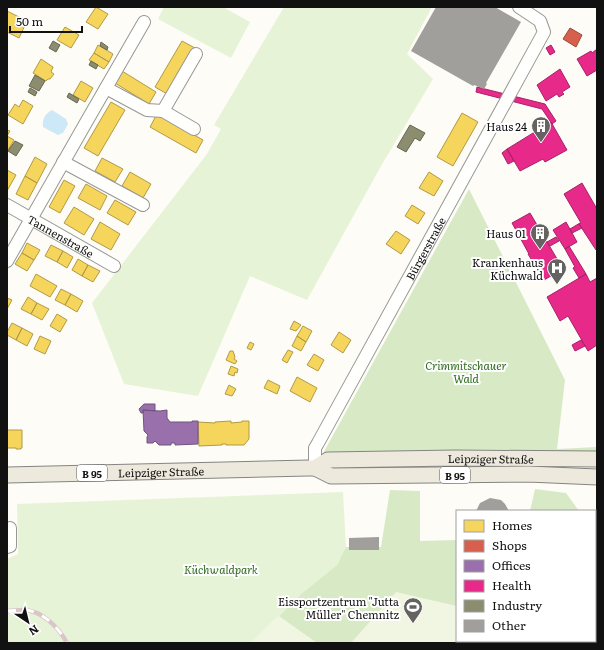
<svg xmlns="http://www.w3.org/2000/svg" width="604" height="650" viewBox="0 0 604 650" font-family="Literata,serif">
	<rect width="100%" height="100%" fill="#fdfcf7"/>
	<path fill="#e7f3d7" d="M164 7H223L250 22 231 58 158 19Z
		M284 7H432L407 54 433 79 381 166 307 300 250 276 198 396 124 384 92 303 207 154 221 129 214 125Z
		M343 492 346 547 337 565 301 594 251 643H7V559L18 554 17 504Z"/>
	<path fill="#d8eac5" d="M469 189 565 380 557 449 597 447V456L321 457Z
		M535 489 566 493 579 511H530Z
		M390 490 420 491V541L457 540V623L372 643H301L277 618 301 594 337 565 346 547H381Z"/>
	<path fill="#f0f6e1" d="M595 518 597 519V643H562L563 641H595Z
		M396 592 457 606V641H521L523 643H351Z
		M279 616 317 643H251Z"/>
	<path fill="#cde8f7" d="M52 110 66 119 68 124 63 133 58 135 43 127C42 119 45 114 52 110Z"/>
	<path fill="#f6d55c" stroke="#b19a46" d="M96 7 108 14 98 29 86 22Z
		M7 11 27 21 19 38 7 32Z
		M65 27 79 35 71 48 57 40Z
		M182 41 195 48 169 95 155 87Z
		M98 45 113 54 109 62 94 53Z
		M94 53 109 62 104 69 89 60Z
		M41 59 53 67 51 72 54 74 50 79H48L46 81 33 73Z
		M122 71 156 92 149 104 115 83Z
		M81 81 93 88 85 102 73 95Z
		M23 100 33 106 23 124 8 115 15 104 19 107Z
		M111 102 125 110 98 156 84 148Z
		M462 113 478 122 453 166 437 157Z
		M157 114 203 140 196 153 150 127Z
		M7 130 10 131 7 136 14 140 8 150 7 149Z
		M35 157 47 164 37 183 25 176Z
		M102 158 123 169 115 182 95 171Z
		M7 170 16 175 7 191Z
		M130 172 151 184 143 198 122 186Z
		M429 172 443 181 434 196 419 188Z
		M25 176 37 183 28 200 16 194Z
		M64 180 75 186 60 213 49 207Z
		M86 184 107 196 100 210 78 198Z
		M115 200 136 212 128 225 107 213Z
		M412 205 425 213 418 224 405 216Z
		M74 207 94 219 84 235 64 223Z
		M100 222 120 234 111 250 91 239Z
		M396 231 410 240 401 254 386 244Z
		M27 243 40 250 34 260 22 253Z
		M51 245 63 251 57 262 45 256Z
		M63 251 73 257 67 268 57 262Z
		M22 253 34 260 27 271 15 264Z
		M78 259 88 265 82 276 72 270Z
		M88 265 100 271 93 282 82 276Z
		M36 274 57 286 50 297 30 286Z
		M61 289 71 294 65 305 55 300Z
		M71 294 83 301 77 312 65 305Z
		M28 297 37 303 31 314 21 309Z
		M7 298 12 300 7 309Z
		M37 303 49 309 42 320 31 314Z
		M57 314 67 320 60 332 50 326Z
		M294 321 301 325 296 331 290 329Z
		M12 323 22 328 16 340 7 335V332Z
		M303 326 312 331 306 342 297 336Z
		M22 328 33 334 27 346 16 340Z
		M339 332 351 340 343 353 331 345Z
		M40 336 51 341 45 354 34 349Z
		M297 336 306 342 301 351 292 346Z
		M250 342 254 344 251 350 247 348Z
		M288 350 293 352 287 363 282 360Z
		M230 351H233L235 357 234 359 237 361 235 364 226 360Z
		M314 354 324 360 318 371 307 365Z
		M231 366 238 369 237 373 235 372 234 376 228 374Z
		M297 377 317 388 310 402 290 391Z
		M268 380 280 386 277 394 264 388Z
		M229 385 236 389 232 396 225 394Z
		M231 421V423L242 422V421H249V439L244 445H226V444H222V445L199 446 198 422 215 423V422Z
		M7 430H22V448H21V449H16V448H7Z"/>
	<path fill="#d6604d" stroke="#9b483b" d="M570 28 582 35 576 47 563 39Z"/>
	<path fill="#9970ab" stroke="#70547d" d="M144 404H155V411L143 410V413H141L139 409Z
		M143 410 160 411 167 410V418L170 422H192V421H198V444L175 445V443H171V445H159L155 441 153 443H147V437L148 435 144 431Z"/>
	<path fill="#e7298a" stroke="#a72266" d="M551 45 555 52 550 55 546 48Z
		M597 49V70L587 76 577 59 591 51 592 53Z
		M560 69 570 87 562 92 564 94 559 97 557 94 546 101 537 85Z
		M477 87 545 104 556 121 552 124 542 109 476 92Z
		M551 122 567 150 545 162 543 159 520 171 507 149Z
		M507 149 514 161 508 164 502 153Z
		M582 183 597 209V249L596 250 579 224 581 223 564 194Z
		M530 213 563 269 544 280 528 254H529L512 223Z
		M566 222 577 242 565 249 553 230Z
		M580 223 579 224 582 228 572 233 570 229Z
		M556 237 559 241 550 246 547 242Z
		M569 246 586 274 579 278 573 268 575 267 565 249Z
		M586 274 590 282 597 278V345L588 351 568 316 560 321 547 297Z
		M581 340 585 346 575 351 572 345Z"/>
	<path fill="#8c8c6e" stroke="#676752" d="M53 41 60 45 56 52 49 48Z
		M101 42 108 47 107 50 100 46Z
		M91 61 98 65 96 69 89 65Z
		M35 75 45 81 39 91 29 86Z
		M30 88 37 92 35 96 28 92Z
		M69 93 79 99 77 103 67 97Z
		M410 125 425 133 420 141 415 138 406 152 397 147Z
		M15 141 23 145 16 156 8 151Z"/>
	<path fill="#a19f9c" d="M436 7H495L521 22 486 83 487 84 484 89 474 85 473 86 411 51Z
		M490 498 501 500 505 504 509 511H476L480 503Z
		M379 537V550H349V538Z
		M498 641H520L522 643H500Z"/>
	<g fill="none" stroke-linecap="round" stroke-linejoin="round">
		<defs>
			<g id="minor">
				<path d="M106 88 147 110 163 111 196 54"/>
				<path d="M163 111 194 129"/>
				<path d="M63 162 143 205"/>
				<path id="s1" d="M7 205 114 266"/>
				<path d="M7 261 88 119 144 22"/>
				<path id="s2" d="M315 468V448L318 443 544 32 540 21 519 7"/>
				<path d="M7 547 10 546V528"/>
			</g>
			<g id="major">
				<path d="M315 468 331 476 528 474 597 477"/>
				<path id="s3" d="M7 475 309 468H315L328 460 455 458 597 459"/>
			</g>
		</defs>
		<use href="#minor" stroke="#979795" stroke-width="14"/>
		<use href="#major" stroke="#858482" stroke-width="17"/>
		<use href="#minor" stroke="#fffffe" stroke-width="12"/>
		<use href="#major" stroke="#ede9dc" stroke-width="15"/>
		<defs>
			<path id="rail" d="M7 611C12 611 18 610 23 610 42 610 59 628 67 643"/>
		</defs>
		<use href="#rail" stroke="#d9c6c7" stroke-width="4.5"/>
		<use href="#rail" stroke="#fff" stroke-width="3" stroke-dasharray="9" stroke-linecap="butt"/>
	</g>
	<defs>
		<symbol id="building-pin" viewBox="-11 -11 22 30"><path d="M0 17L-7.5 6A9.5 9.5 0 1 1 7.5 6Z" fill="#646362" stroke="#fff"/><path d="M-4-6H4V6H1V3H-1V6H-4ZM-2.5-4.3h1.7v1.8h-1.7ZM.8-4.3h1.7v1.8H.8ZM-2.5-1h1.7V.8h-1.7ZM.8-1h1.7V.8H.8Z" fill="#fff"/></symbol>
		<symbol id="hospital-pin" viewBox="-11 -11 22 30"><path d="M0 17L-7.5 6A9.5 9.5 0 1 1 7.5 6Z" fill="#646362" stroke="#fff"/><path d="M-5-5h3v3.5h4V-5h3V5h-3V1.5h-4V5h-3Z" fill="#fff"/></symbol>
		<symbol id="stadium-pin" viewBox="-11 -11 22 30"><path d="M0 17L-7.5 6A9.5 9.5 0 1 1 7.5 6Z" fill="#646362" stroke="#fff"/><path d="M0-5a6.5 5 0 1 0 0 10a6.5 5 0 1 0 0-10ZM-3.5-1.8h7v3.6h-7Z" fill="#fff"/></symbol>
	</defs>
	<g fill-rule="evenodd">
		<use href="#building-pin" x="530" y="115" width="22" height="30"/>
		<use href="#building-pin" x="529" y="222" width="22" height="30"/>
		<use href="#hospital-pin" x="546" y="257" width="22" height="30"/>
		<use href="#stadium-pin" x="402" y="596" width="22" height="30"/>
	</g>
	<g text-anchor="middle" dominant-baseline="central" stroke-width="4" stroke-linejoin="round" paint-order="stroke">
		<g fill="#fff" stroke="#585858" stroke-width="1">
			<rect x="77" y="465" width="30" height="16" rx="3"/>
			<rect x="440" y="467" width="30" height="16" rx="3"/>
		</g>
		<g font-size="10" font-weight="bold" fill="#111">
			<text x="92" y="473">B 95</text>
			<text x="455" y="475">B 95</text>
		</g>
		<g font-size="11" fill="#111" stroke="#fff" text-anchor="end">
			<text x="527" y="126">Haus 24</text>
			<text x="526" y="233">Haus 01</text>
			<text x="543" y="262">Krankenhaus<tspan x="543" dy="13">Küchwald</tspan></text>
			<text x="399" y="601">Eissportzentrum "Jutta<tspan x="399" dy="13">Müller" Chemnitz</tspan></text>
		</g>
		<g font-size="11" fill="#111" stroke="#fff">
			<text stroke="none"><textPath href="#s1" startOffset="62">Tannenstraße</textPath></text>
			<text stroke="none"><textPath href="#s2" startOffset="248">Bürgerstraße</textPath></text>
			<text stroke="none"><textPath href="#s3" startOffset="486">Leipziger Straße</textPath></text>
			<text stroke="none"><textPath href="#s3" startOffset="154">Leipziger Straße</textPath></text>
		</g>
		<g font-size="11" font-style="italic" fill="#2f6b1f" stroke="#fff">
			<text x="466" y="365">Crimmitschauer<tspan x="466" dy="13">Wald</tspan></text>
			<text x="221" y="569">Küchwaldpark</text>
		</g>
	</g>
	<rect width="604" height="650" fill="none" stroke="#111111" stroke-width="16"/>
	<rect x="456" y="510" width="140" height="132" fill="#ffffff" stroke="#a0a0a0"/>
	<rect x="464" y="520" width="20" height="12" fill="#f6d55c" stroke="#a0a0a0"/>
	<text x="492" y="530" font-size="12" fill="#111111">Homes</text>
	<rect x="464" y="540" width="20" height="12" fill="#d6604d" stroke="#a0a0a0"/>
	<text x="492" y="550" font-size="12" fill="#111111">Shops</text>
	<rect x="464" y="560" width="20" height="12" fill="#9970ab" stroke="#a0a0a0"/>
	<text x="492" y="570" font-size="12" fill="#111111">Offices</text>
	<rect x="464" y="580" width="20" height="12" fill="#e7298a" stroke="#a0a0a0"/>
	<text x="492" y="590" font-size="12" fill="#111111">Health</text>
	<rect x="464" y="600" width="20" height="12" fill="#8c8c6e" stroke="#a0a0a0"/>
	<text x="492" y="610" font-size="12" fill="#111111">Industry</text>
	<rect x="464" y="620" width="20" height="12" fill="#a19f9c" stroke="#a0a0a0"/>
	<text x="492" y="630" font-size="12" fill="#111111">Other</text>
	<g transform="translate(28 622) rotate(145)" stroke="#ffffff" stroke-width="3" paint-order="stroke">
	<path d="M0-3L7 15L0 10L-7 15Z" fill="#111111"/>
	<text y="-6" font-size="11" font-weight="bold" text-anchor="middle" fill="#111111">N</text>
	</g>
	<path d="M10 26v6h72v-6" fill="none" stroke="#111111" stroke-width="2"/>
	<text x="16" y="26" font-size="12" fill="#111111" stroke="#ffffff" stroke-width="3" paint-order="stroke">50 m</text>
</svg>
